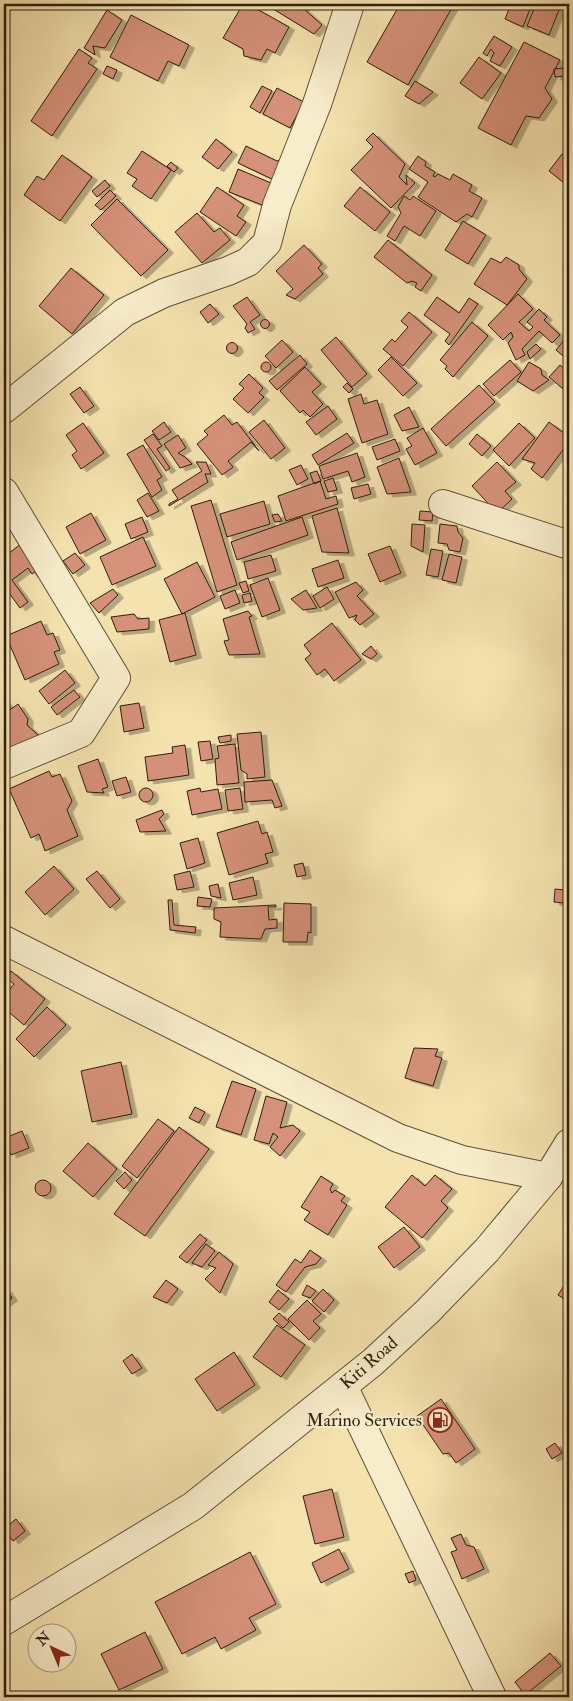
<svg xmlns="http://www.w3.org/2000/svg" width="573" height="1701" viewBox="0 0 573 1701" font-family="'IM FELL Double Pica',serif">
	<defs>
		<filter id="shadow"><feDropShadow dx="5.5" dy="3" stdDeviation="0" flood-color="#0004"/></filter>
	</defs>
	<rect width="100%" height="100%" fill="#f5e3af"/>
	<filter id="stains"><feTurbulence type="fractalNoise" baseFrequency=".004" numOctaves="4"/><feColorMatrix values="0 0 0 0 .2 0 0 0 0 .09 0 0 0 0 .02 0 0 0 .5 -.17"/></filter>
	<radialGradient id="worn" r=".72"><stop offset=".6" stop-color="#630" stop-opacity="0"/><stop offset="1" stop-color="#630" stop-opacity=".3"/></radialGradient>
	<path fill="#d59179" stroke="#2d1e0e" filter="url(#shadow)" d="M243 4H248L289 27 275 53 267 49 261 60 244 56 243 49 223 38Z
		M272 4H302L304 9 322 25 314 34 270 7Z
		M400 4H449L453 6 408 85 367 62Z
		M511 4H532L523 27 505 19Z
		M536 4H557L561 5 549 35 527 26Z
		M107 10 122 20 105 48 93 46 95 55 84 48Z
		M131 15 189 45 179 66 168 61 158 81 110 57Z
		M494 36 512 47 500 66 490 61 494 53 491 49 487 56 483 53Z
		M524 42 560 60 545 88 552 99 539 118 526 116 511 145 478 128Z
		M79 49 92 58 88 63 97 69 52 136 31 121Z
		M479 57 501 73 482 99 460 83Z
		M107 66 117 70 113 79 103 74Z
		M563 68 564 76 555 77 554 69Z
		M415 81 433 92 419 104 405 96Z
		M262 86 272 91 260 113 250 107Z
		M277 88 304 102 290 128 263 114Z
		M373 133 405 164 399 177 407 185 406 175 415 183 391 208 351 170 373 147 366 140Z
		M216 139 232 152 218 169 202 157Z
		M246 146 277 161 287 158 276 181 238 163Z
		M142 151 171 170 151 199 132 186 137 179 127 173Z
		M562 154 569 159V187L549 171Z
		M62 155 92 177 60 221 24 195 37 176 44 180Z
		M418 156 426 162 425 166 435 172 433 176 435 177 438 174 450 180 453 174 472 185 469 191 482 198 472 217 467 214 456 222 418 197 428 182 409 169Z
		M171 162 178 168 174 172 167 166Z
		M238 169 271 183 262 205 229 192Z
		M105 180 110 186 97 197 92 191Z
		M217 187 244 205 237 216 246 222 236 236 200 212Z
		M360 187 390 212 375 231 344 206Z
		M110 190 116 196 101 210 95 205Z
		M404 196 410 200 413 196 436 211 420 236 404 226 395 241 387 236 401 213 398 207Z
		M117 199 168 250 141 276 91 225Z
		M197 213 214 232 220 228 230 240 202 263 175 232Z
		M463 221 486 235 468 264 445 250Z
		M388 240 432 275 421 291 415 287 417 283 412 281 407 283 374 257Z
		M304 245 322 264 318 268 323 274 295 299 286 295 293 289 276 271Z
		M506 257 519 265V269L527 279 507 305 474 284 491 258 501 263Z
		M71 268 104 295 72 334 39 306Z
		M518 294 533 309 519 322 529 331 533 327 527 322 539 309 547 317 544 320 560 335 552 343 539 331 522 349 525 355 516 360 508 343 513 337 511 332 503 340 488 325Z
		M247 297 260 315 250 322 255 329 248 333 245 328 247 324 233 306Z
		M437 297 459 313 469 298 478 304 449 345 445 341 450 334 424 315Z
		M210 304 219 314 208 323 200 312Z
		M409 312 432 332 403 366 383 349 392 339 395 342 408 327 401 321Z
		M260.5 324a4.5 4.5 0 1 1 9 0a4.5 4.5 0 1 1-9 0Z
		M472 322 488 336 453 377 445 369 447 366 440 360Z
		M568 335 569 336V361L556 350Z
		M336 337 367 374 352 387 321 350Z
		M282 340 293 352 276 368 265 356Z
		M226.5 348a5.5 5.5 0 1 1 11 0a5.5 5.5 0 1 1-11 0Z
		M536 344 541 349 530 359 527 352Z
		M300 355 307 364 277 390 269 381Z
		M391 357 417 383 403 396 378 370Z
		M510 360 521 372 494 396 483 384Z
		M529 362 541 369 542 375 549 380 533 391 517 381Z
		M261 367a5 5 0 1 1 10 0a5 5 0 1 1-10 0Z
		M560 365 569 373V394L549 377Z
		M305 367 321 384 312 392 323 404 310 417 303 410 300 413 280 391Z
		M249 374 263 388 259 393 264 397 248 413 233 399 244 388 239 384Z
		M347 383 353 389 349 393 343 387Z
		M479 385 495 402 446 446 431 429Z
		M80 387 94 406 84 413 70 394Z
		M361 394 364 404 377 400 388 434 362 443 348 399Z
		M328 406 337 419 316 435 306 422Z
		M409 407 419 427 402 431 394 415Z
		M224 415 232 425 237 422 259 451 251 442 228 461 233 467 222 475 197 444 208 435 204 431Z
		M264 420 285 448 271 459 249 432Z
		M164 422 171 432 159 440 152 431Z
		M549 422 569 437V442L542 478 531 469 535 463 522 459Z
		M83 423 104 453 81 469 72 455 77 451 66 435Z
		M519 423 535 438 509 466 493 450Z
		M423 428 437 453 415 465 406 449 412 446 407 438Z
		M347 433 354 443 318 465 312 455Z
		M153 434 162 446 157 449 170 468 166 471 144 440Z
		M477 434 491 446 482 456 469 444Z
		M178 435 186 448 178 453 185 457 192 464 180 468 164 444Z
		M395 439 400 451 377 460 372 447Z
		M143 445 162 477 157 480 162 490 152 497 127 454Z
		M357 453 365 477 352 482 348 471 323 479 319 466Z
		M399 458 411 492 387 494 377 467Z
		M196 462H206L211 474H205L208 482 169 506V504L178 499 172 490 202 471Z
		M497 462 516 482 505 491 512 499 497 513 472 486Z
		M301 465 308 479 297 485 289 470Z
		M317 471 321 481 314 484 310 473Z
		M333 478 337 490 328 492 324 481Z
		M320 481 326 499 336 496 338 504 286 521 278 496Z
		M368 484 371 494 354 499 351 488Z
		M148 493 159 511 147 517 137 500Z
		M211 500 237 585 217 592 191 506Z
		M264 501 270 524 227 537 220 514Z
		M337 508 349 553 322 552 312 516Z
		M420 511 433 512 432 521 419 520Z
		M91 513 106 540 80 554 66 527Z
		M278 514 282 521 275 522 272 515Z
		M142 517 148 532 131 539 125 524Z
		M302 517 308 535 237 560 231 542Z
		M412 524 425 525 423 552 411 546Z
		M440 524 457 526 458 532 463 538 460 552 449 550 447 544 438 543Z
		M143 537 156 566 112 585 100 557Z
		M26 540 45 565 32 574 28 568 12 580 28 602 20 608 4 586V557Z
		M390 546 401 573 380 582 368 554Z
		M431 549 443 551 438 577 426 575Z
		M75 553 85 565 73 574 63 561Z
		M449 554 462 557 456 583 442 580Z
		M271 555 276 571 248 579 244 562Z
		M338 560 344 578 318 587 312 569Z
		M197 562 215 597 182 614 164 579Z
		M268 578 280 610 262 617 250 585Z
		M246 581 249 591 243 593 239 583Z
		M356 582 363 590 357 596 374 614 360 625 355 620 357 615 349 618 335 592Z
		M327 587 334 599 320 608 313 596Z
		M113 589 118 595 99 613 90 603Z
		M235 590 240 603 225 609 220 596Z
		M306 590 317 608 303 610 291 599Z
		M250 593 252 601 244 603 242 595Z
		M248 611 252 616 249 617 260 654 229 655 224 641 229 640 223 619Z
		M185 613 196 655 170 662 159 620Z
		M134 614 138 619 149 618V629L117 632 111 617Z
		M41 621 47 635 53 633 60 650 54 652 59 664 25 680 6 636Z
		M332 623 361 660 334 681 325 669 317 675 305 659 311 654 304 645Z
		M371 646 377 654 371 659 362 654Z
		M65 670 75 683 49 704 39 691Z
		M74 690 80 697 57 715 51 707Z
		M4 699 9 707 4 710Z
		M139 703 144 728 124 732 120 706Z
		M18 704 28 719 27 725 38 735 4 760V714Z
		M261 732 265 777 247 779V774L241 770 237 734Z
		M231 735V741L220 743 218 737Z
		M210 741 213 759 201 761 198 742Z
		M235 744 239 783 217 785 215 759 219 758 217 746Z
		M185 745 189 775 148 781 145 757 173 753 172 747Z
		M98 759 108 787 102 789 104 793 87 792 78 766Z
		M49 771 52 777 60 774 72 801 67 810 78 836 45 851 39 834 31 838 9 789Z
		M126 777 131 792 117 796 112 781Z
		M272 780 282 806 275 808 272 800 245 802 244 782Z
		M139 795a7 7 0 1 1 14 0a7 7 0 1 1-14 0Z
		M200 788 201 792 218 789 222 809 192 815 187 791Z
		M240 788 243 809 228 811 225 790Z
		M162 810 164 814 159 819 166 831 140 832 136 820Z
		M258 821 262 834 267 832 273 852 265 854 268 863 229 875 217 833Z
		M198 838 205 863 187 869 180 843Z
		M303 863 306 875 297 877 294 865Z
		M54 866 74 889 45 915 25 892Z
		M97 871 120 899 110 908 86 879Z
		M190 871 194 887 177 890 174 875Z
		M253 877 257 895 233 900 229 883Z
		M218 884 221 898 211 896 209 886Z
		M555 889 565 890 564 903 554 902Z
		M198 897 212 899 210 907 197 906Z
		M168 900H172L174 925 196 927 195 933 170 930Z
		M284 903 311 904V933L308 932 307 942H283Z
		M276 905V907H268L269 920 277 919V928L265 929 261 939 220 937 221 922 214 919V908Z
		M11 971 45 999 24 1025 4 1008V996L14 984 6 978Z
		M47 1007 66 1025 34 1057 16 1039Z
		M414 1048 438 1049 435 1056 442 1058 433 1086 405 1078Z
		M121 1062 132 1114 92 1122 81 1071Z
		M232 1081 256 1089 241 1135 216 1127Z
		M266 1096 287 1102 280 1128 293 1125 300 1131 280 1156 270 1147 278 1137 273 1133 269 1144 254 1140Z
		M195 1107 205 1112 199 1123 189 1118Z
		M158 1119 174 1131 137 1178 122 1166Z
		M179 1127 209 1149 145 1236 114 1214Z
		M22 1131 29 1148 11 1155 5 1138Z
		M88 1143 117 1169 93 1197 63 1171Z
		M125 1172 132 1180 124 1189 116 1181Z
		M412 1175 425 1186 435 1175 452 1189 441 1201 448 1208 422 1238 385 1207Z
		M321 1176 333 1184 330 1189 332 1193 335 1190 345 1196 341 1201 347 1205 328 1235 304 1220 310 1212 301 1207Z
		M35 1188a8 8 0 1 1 16 0a8 8 0 1 1-16 0Z
		M404 1227 420 1247 394 1268 378 1247Z
		M200 1234 207 1240 187 1263 179 1257Z
		M206 1244 215 1251 202 1267 192 1263Z
		M310 1250 321 1258 316 1264 305 1267 286 1292 276 1285 295 1259 301 1263Z
		M219 1252 233 1264 220 1293 205 1279 216 1268 208 1265Z
		M166 1280 178 1289 167 1303 153 1297Z
		M567 1281 569 1283V1302L558 1295Z
		M307 1285 316 1291 310 1298 302 1295Z
		M6 1289 12 1298 4 1304V1291Z
		M323 1289 334 1300 324 1312 312 1301Z
		M278 1290 289 1299 279 1310 269 1302Z
		M307 1300 321 1314 313 1321 320 1328 309 1340 288 1319Z
		M279 1313 289 1322 283 1328 273 1319Z
		M277 1325 305 1345 281 1377 253 1357Z
		M234 1352 255 1385 217 1411 195 1379Z
		M132 1354 142 1368 132 1374 123 1361Z
		M441 1399 475 1449 456 1463 449 1453 443 1454 417 1416Z
		M555 1443 562 1453 552 1459 546 1449Z
		M332 1489 344 1537 315 1544 303 1496Z
		M16 1519 25 1531 13 1541 4 1529Z
		M461 1534 466 1545 474 1547 484 1569 462 1579 451 1552 457 1550 451 1538Z
		M339 1549 349 1569 321 1583 312 1563Z
		M250 1552 276 1604 249 1618 256 1630 221 1649 215 1637 182 1654 155 1602Z
		M413 1571 416 1580 409 1583 405 1574Z
		M145 1632 163 1669 119 1690 101 1654Z
		M550 1653 561 1666 525 1695 515 1682Z
		M569 1685V1697H556Z"/>
	<g fill="none" stroke-linecap="round" stroke-linejoin="round">
		<defs>
			<path id="minor" d="M4 409 125 312 164 293 228 271 248 262 267 243 277 205 317 104 350 4
				M4 492 116 678 81 733 4 765
				M443 504 569 545
				M4 940 398 1138 462 1160 548 1177
				M343 1386 492 1697"/>
			<path id="tertiary" d="M4 1621 193 1506 373 1362 427 1312 487 1250 548 1177 569 1143"/>
		</defs>
		<use href="#minor" stroke="#5f4f36" stroke-width="30"/>
		<use href="#tertiary" stroke="#5f4f36" stroke-width="30"/>
		<use href="#minor" stroke="#f8edcb" stroke-width="28"/>
		<use href="#tertiary" stroke="#f8edcb" stroke-width="28"/>
	</g>
	<defs>
		<symbol id="fuel-ring" viewBox="-11 -11 22 22"><circle r="9.5" fill="#f8edcb" stroke="#8f2418" stroke-width="1.5"/><path d="M-5.5-6h7V0h2V4h1.3V-2.5L3-4.5l.8-.8L6-3V5H2.5V1h-1V6h-7ZM-4.2-4.7v3.2H.2V-4.7Z" fill="#8f2418"/></symbol>
	</defs>
	<g fill-rule="evenodd">
		<use href="#fuel-ring" x="426" y="1406" width="28" height="28"/>
	</g>
	<g text-anchor="middle" dominant-baseline="central" stroke-width="4.5" stroke-linejoin="round" paint-order="stroke">
		<g font-size="18" fill="#2d1e0e" stroke="#f8edcb">
			<text transform="translate(369 1363) rotate(-41)">Kiti Road</text>
		</g>
		<g font-size="18" fill="#2d1e0e" stroke="#f8edcb" text-anchor="end">
			<text x="422" y="1420">Marino Services</text>
		</g>
	</g>
	<rect width="573" height="1701" fill="none" stroke="#f5e3af" stroke-width="20"/>
	<rect x="5" y="5" width="563" height="1691" fill="none" stroke="#2d1e0e" stroke-width="2.5"/>
	<rect x="10" y="10" width="553" height="1681" fill="none" stroke="#2d1e0e"/>
	<g transform="translate(52 1648) rotate(316)"><circle r="24" fill="#f8edcb" stroke="#a79a7f"/>
	<path d="M0-4L9 19L0 12L-9 19Z" fill="#8f2418"/>
	<text y="-8" font-size="14" font-weight="bold" text-anchor="middle" fill="#2d1e0e">N</text>
	</g>
	<rect width="100%" height="100%" filter="url(#stains)"/>
	<rect width="100%" height="100%" fill="url(#worn)"/>
</svg>
